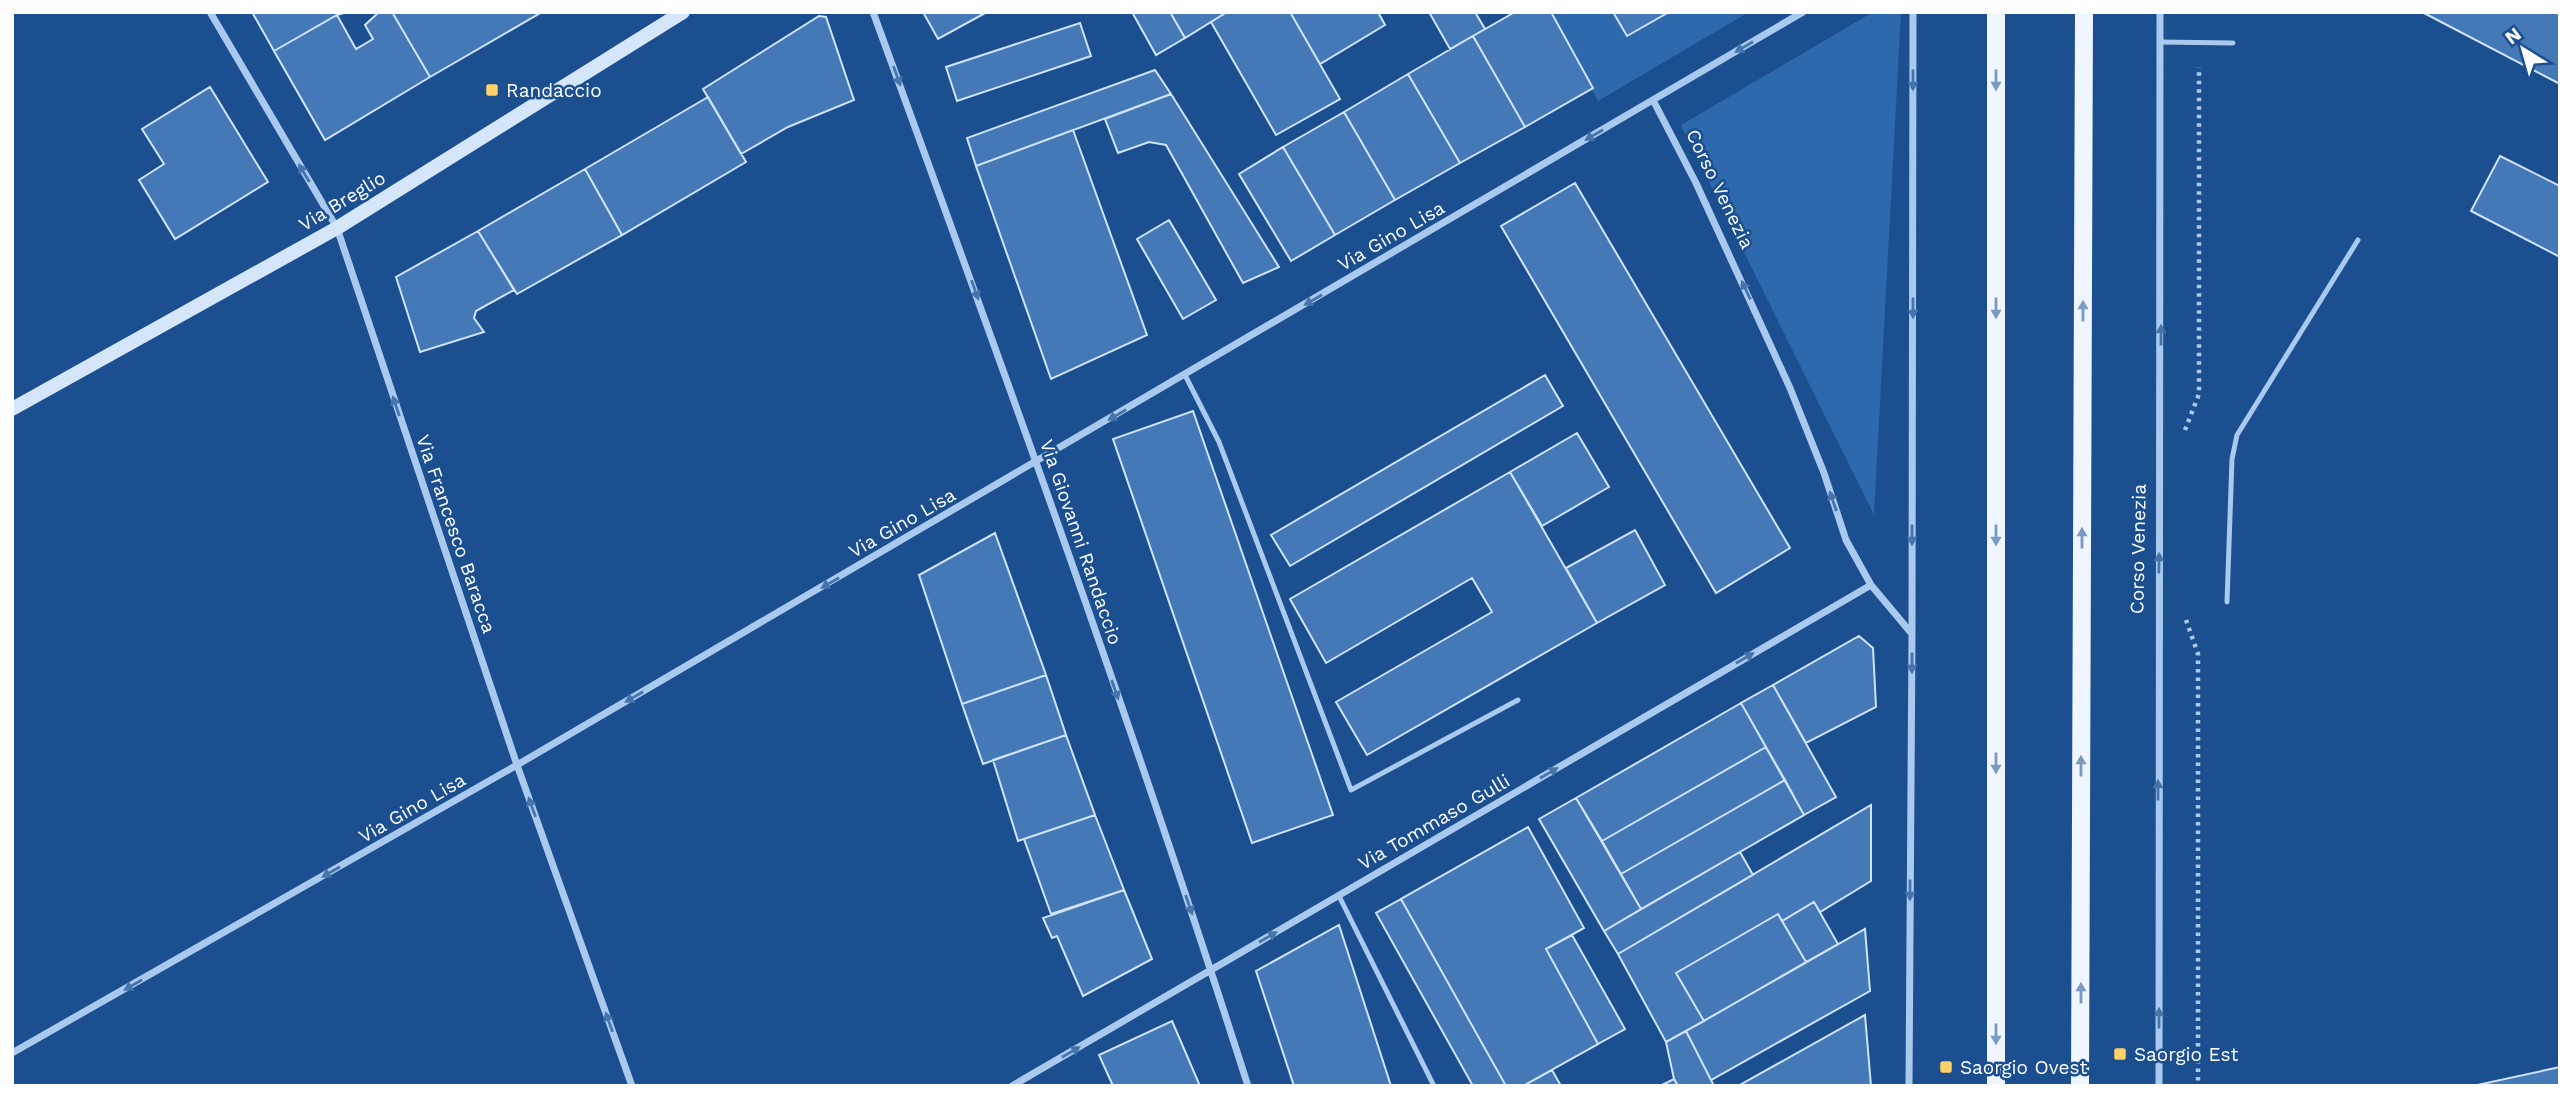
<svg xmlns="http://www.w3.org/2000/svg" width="2572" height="1098" viewBox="0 0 2572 1098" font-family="'Work Sans',sans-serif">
	<rect width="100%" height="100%" fill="#1b4f8f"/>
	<path fill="#2e69ad" d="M1551 12H1749L1598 101Z
		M1873 12H1901L1874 515 1681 125Z"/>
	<path fill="#4478b7" stroke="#cfe3fa" stroke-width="2" d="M252 12H347L337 15 274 51Z
		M379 12H392L430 77 325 140 274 51 337 15 356 49 373 39 365 25Z
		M392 12H542L430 77Z
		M923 12H987L938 39Z
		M1132 12H1170L1185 38 1156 55Z
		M1170 12H1227L1185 38Z
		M1227 12H1290L1340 99 1276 135 1211 22Z
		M1290 12H1378L1385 25 1320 64Z
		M1429 12H1475L1485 29 1450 49Z
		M1515 12H1551L1593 88 1525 127 1473 36Z
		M1613 12H1669L1627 36Z
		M2422 12H2555L2560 14V84Z
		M819 16 826 17 854 100 788 127 741 154 703 89Z
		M1080 23 1091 56 957 101 946 67Z
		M1473 36 1525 127 1460 163 1408 74Z
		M1155 70 1171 94 976 166 967 138Z
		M1408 74 1460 163 1395 200 1344 112Z
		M210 87 268 182 175 239 139 180 164 164 142 129Z
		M1171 94 1279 267 1243 283 1166 145 1149 142 1118 153 1105 119Z
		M708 97 746 162 622 235 585 169Z
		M1344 112 1395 200 1335 235 1283 147Z
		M1073 130 1147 335 1051 379 976 166Z
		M1283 147 1335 235 1291 261 1239 174Z
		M2500 156 2560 186V257L2471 211Z
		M585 169 622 235 517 294 478 231Z
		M1575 183 1790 548 1716 593 1501 226Z
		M1169 220 1216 300 1183 319 1137 239Z
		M478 231 514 290 476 311 474 318 484 332 420 352 396 277Z
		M1545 375 1563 406 1290 566 1271 535Z
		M1193 411 1333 815 1252 843 1113 439Z
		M1577 433 1609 487 1542 526 1510 472Z
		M1510 472 1597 623 1367 755 1336 702 1492 612 1472 578 1326 663 1290 599Z
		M1635 530 1665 585 1597 623 1566 568Z
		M995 533 1046 675 962 704 919 575Z
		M1859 636 1873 648 1876 707 1806 743 1773 685Z
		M1046 675 1066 735 983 764 962 704Z
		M1773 685 1836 797 1804 815 1741 703Z
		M1741 703 1766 747 1602 841 1576 798Z
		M1066 735 1095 815 1018 841 993 760Z
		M1766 747 1785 780 1621 874 1602 841Z
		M1785 780 1804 815 1641 909 1621 874Z
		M1576 798 1641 909 1604 931 1539 819Z
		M1871 805V881L1820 912 1814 902 1782 921 1778 914 1676 973 1704 1021 1666 1042 1618 954Z
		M1095 815 1124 890 1051 914 1024 839Z
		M1528 827 1584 928 1546 949 1598 1044 1523 1086H1506L1401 899Z
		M1740 852 1753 875 1618 954 1604 931Z
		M1124 890 1152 959 1083 996 1057 936 1052 938 1043 918Z
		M1401 899 1506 1086H1473L1376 913Z
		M1814 902 1838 944 1806 962 1782 921Z
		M1778 914 1806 962 1704 1021 1676 973Z
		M1339 925 1391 1086H1294L1256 971Z
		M1865 929 1870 991 1711 1080 1686 1031Z
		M1572 935 1625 1029 1598 1044 1546 949Z
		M1865 1015 1871 1086H1738Z
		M1172 1021 1200 1086H1113L1099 1055Z
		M1686 1031 1711 1080 1714 1086H1678L1674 1079 1666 1042Z
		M2560 1067V1086H2477V1085Z
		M1552 1070 1561 1086H1523Z
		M1674 1079 1678 1086H1660Z"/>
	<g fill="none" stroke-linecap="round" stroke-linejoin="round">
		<path stroke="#a9c9ee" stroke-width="4.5" stroke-dasharray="3.5 5" stroke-linecap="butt" d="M2185 430 2199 394V67
			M2186 620 2198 654V1086"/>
		<path stroke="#a9c9ee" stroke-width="5" d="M2160 42 2233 43
			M1185 375 1219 442 1351 790 1518 700
			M2227 602 2232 459 2237 435 2358 240
			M1339 896 1434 1086"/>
		<path stroke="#a9c9ee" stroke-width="7" d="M210 12 337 228 517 765 632 1086
			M873 12C1003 368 1133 725 1248 1086
			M1653 100 1696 183 1790 388 1824 473 1846 540 1871 585 1912 634 1909 1086
			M1912 634 1913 12
			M12 1053 517 765 1803 12
			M1012 1086 1871 585
			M2159 1086 2160 12"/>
		<path stroke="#d6e6fa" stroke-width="14" d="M12 409 337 228 683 12"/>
		<path stroke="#f0f6ff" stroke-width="18" d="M1996 1086V12
			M2080 1086 2084 12"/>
	</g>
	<defs><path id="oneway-solid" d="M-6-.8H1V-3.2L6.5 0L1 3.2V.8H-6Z" transform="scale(1.75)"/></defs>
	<g fill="#4674ac">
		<use href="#oneway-solid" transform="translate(1744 47) rotate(150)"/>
		<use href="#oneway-solid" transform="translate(897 76) rotate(70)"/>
		<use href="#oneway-solid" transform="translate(1913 80) rotate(90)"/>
		<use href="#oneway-solid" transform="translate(1594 135) rotate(150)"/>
		<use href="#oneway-solid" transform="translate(304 173) rotate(-121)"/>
		<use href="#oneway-solid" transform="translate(975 290) rotate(70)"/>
		<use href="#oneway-solid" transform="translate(1746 290) rotate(-115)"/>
		<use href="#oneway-solid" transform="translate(1313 300) rotate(150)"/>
		<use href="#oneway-solid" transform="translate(1913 308) rotate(90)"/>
		<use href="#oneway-solid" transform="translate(2161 335) rotate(-90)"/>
		<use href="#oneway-solid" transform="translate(396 406) rotate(-109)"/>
		<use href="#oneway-solid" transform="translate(1117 415) rotate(150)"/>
		<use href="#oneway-solid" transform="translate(1833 501) rotate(-109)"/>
		<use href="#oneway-solid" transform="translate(1912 535) rotate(90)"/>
		<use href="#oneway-solid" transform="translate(2159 563) rotate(-89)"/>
		<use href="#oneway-solid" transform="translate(830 583) rotate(150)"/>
		<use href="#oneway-solid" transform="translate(1745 658) rotate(-30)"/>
		<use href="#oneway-solid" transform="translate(1912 663) rotate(90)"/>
		<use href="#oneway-solid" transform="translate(1115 690) rotate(71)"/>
		<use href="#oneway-solid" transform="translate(634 697) rotate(150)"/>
		<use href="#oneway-solid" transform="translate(1549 773) rotate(-30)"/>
		<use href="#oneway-solid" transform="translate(2158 790) rotate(-90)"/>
		<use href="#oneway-solid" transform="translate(532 807) rotate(-110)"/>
		<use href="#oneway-solid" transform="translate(331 872) rotate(150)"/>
		<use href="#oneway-solid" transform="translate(1910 890) rotate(90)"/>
		<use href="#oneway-solid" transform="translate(1189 905) rotate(71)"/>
		<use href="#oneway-solid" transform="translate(1268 937) rotate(-30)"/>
		<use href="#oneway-solid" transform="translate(133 985) rotate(150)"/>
		<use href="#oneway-solid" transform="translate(2159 1018) rotate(-90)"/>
		<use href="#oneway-solid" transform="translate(609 1022) rotate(-110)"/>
		<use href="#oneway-solid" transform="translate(1071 1052) rotate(-30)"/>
	</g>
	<g fill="#7b9ac1">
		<use href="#oneway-solid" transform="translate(1996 80) rotate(90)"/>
		<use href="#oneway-solid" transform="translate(1996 308) rotate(90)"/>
		<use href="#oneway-solid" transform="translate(2083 311) rotate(-90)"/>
		<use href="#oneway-solid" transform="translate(1996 535) rotate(90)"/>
		<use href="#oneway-solid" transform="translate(2082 538) rotate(-90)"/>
		<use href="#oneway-solid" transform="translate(1996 763) rotate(90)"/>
		<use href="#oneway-solid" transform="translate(2081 766) rotate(-90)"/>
		<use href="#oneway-solid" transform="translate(2081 993) rotate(-90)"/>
		<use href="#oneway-solid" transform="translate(1996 1034) rotate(90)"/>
	</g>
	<g fill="#ffd166" stroke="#1b4f8f" stroke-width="2.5">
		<rect x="485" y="83" width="14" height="14" rx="3.5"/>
		<rect x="2113" y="1047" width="14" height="14" rx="3.5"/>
		<rect x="1939" y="1060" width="14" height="14" rx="3.5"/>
	</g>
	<g text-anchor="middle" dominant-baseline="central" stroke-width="5" stroke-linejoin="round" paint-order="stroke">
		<g font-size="19" fill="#fff" stroke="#1b4f8f" text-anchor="start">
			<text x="506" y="90">Randaccio</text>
			<text x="2134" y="1054">Saorgio Est</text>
			<text x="1960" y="1067">Saorgio Ovest</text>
		</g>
		<g font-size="19" fill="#fff" stroke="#1b4f8f">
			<text transform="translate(1720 189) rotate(64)">Corso Venezia</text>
			<text transform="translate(342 201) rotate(-31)">Via Breglio</text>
			<text transform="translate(1391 236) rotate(-30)">Via Gino Lisa</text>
			<text transform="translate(902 523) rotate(-30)">Via Gino Lisa</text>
			<text transform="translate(456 534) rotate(71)">Via Francesco Baracca</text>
			<text transform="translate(1081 542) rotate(71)">Via Giovanni Randaccio</text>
			<text transform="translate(2138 549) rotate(-89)">Corso Venezia</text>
			<text transform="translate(412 808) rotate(-30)">Via Gino Lisa</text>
			<text transform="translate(1434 822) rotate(-30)">Via Tommaso Gulli</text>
		</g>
	</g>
	<rect width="2572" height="1098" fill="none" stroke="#ffffff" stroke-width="28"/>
	<g transform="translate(2523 49) rotate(323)" stroke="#1b4f8f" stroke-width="5" paint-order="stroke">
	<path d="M0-5L12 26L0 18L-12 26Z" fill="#ffffff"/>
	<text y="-10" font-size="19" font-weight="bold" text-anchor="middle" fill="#ffffff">N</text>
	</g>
</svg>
